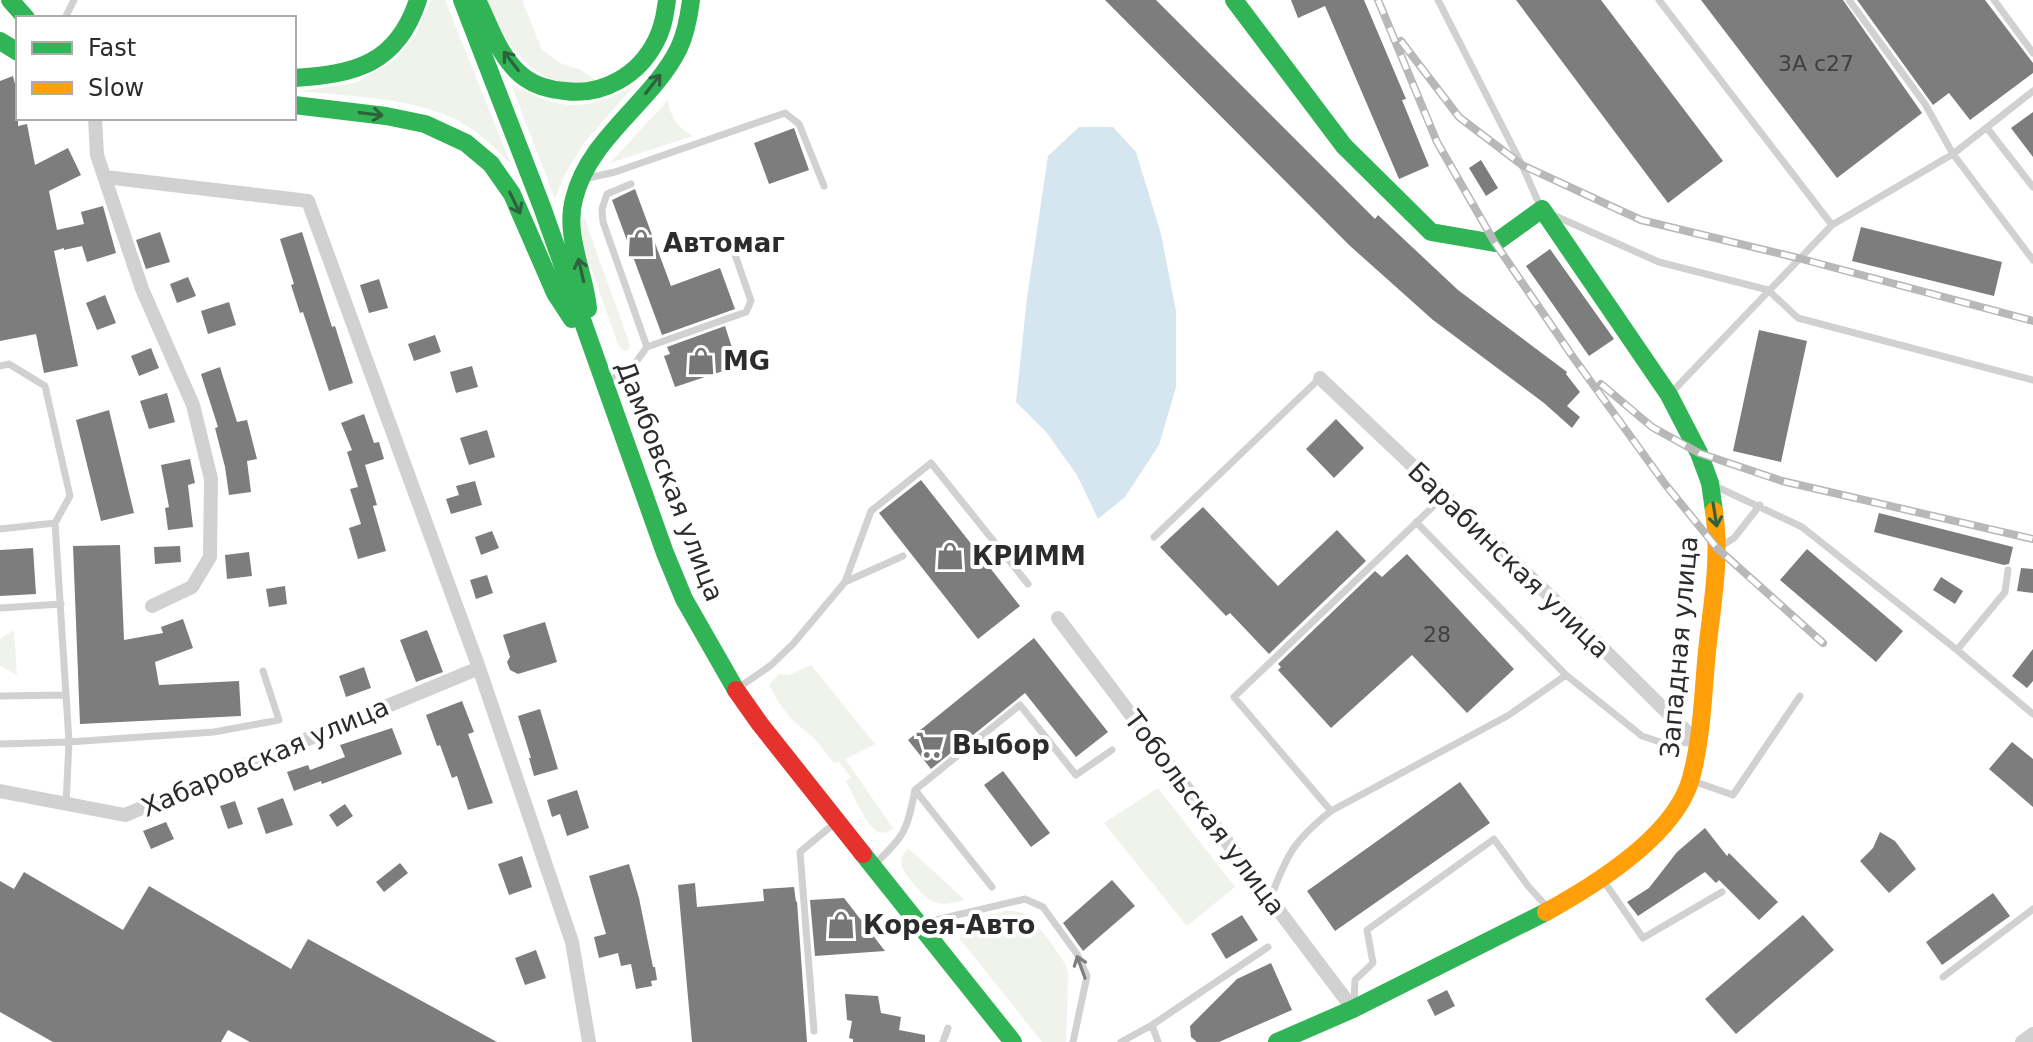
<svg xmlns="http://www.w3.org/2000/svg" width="2033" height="1042" viewBox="0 0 2033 1042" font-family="'DejaVu Sans',sans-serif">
	<rect width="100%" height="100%" fill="#fff"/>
	<path fill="#eff3eb" d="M431 0H445L511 164C496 149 482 135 464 124 418 97 351 97 299 91L355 83 395 60 416 34Z
		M486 0H522L542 50 562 64 581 70 595 80C587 81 577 84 569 83 525 78 502 36 486 0Z
		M511 84C561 111 585 113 635 85L584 143 565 174 555 199Z
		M668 100C671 118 677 127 693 136L610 163Z
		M584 217 630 345 628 350 624 351 619 347 581 240V224Z
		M14 630 17 675 0 666V639Z
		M811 665 875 744 845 759 893 828C888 831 886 834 880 832 867 830 853 793 846 781L851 777 839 762 834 763 815 739 791 719 777 700 769 685 779 674 789 675Z
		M1158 788 1235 887 1187 926 1104 823Z
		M908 848 965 900C954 903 943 906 932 901 924 898 904 874 902 866 900 859 903 854 908 848Z
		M1005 911C1012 911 1019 911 1025 914 1036 921 1060 954 1066 966 1068 973 1068 973 1068 979L1066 1042H1042L960 939C964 918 988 916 1005 911Z"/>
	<path fill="#d6e6f0" d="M1079 127H1113L1136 152 1161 234 1176 311V387L1159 445 1125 497 1098 519 1077 475 1047 433 1016 402 1027 298 1048 156Z"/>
	<path fill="#7d7d7d" d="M1105 0H1156L1375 219 1378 215 1458 290 1567 372 1566 374 1580 392 1567 406 1580 417 1572 428 1544 403 1433 320 1349 245Z
		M1291 0H1364L1406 99 1402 100 1429 166 1399 179 1325 6 1298 18Z
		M1516 0H1601L1723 161 1668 203Z
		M1701 0H1843L1922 113 1837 178Z
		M1857 0H1985L2033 63V73L1970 120 1949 93 1933 105Z
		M13 76 18 96V126L27 124 35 165 68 148 81 175 49 191 57 230 84 224 81 212 103 206 116 253 87 262 82 246 64 250V248L54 251 78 366 44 373 36 334 0 341V81Z
		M2033 112V157L2011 128Z
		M794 128 809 170 769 184 754 143Z
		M1481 160 1498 188 1486 196 1469 168Z
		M635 189 671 286 720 268 735 309 662 335 612 200Z
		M1861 227 2002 262 1994 296 1852 261Z
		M160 232 170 262 146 269 136 240Z
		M302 232 332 327 335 326 353 383 329 391 303 312 300 313 291 285 294 284 280 239Z
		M1550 249 1614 339 1589 356 1526 266Z
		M188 277 196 296 177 303 170 284Z
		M379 279 388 308 369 313 360 285Z
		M105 295 116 323 97 330 86 303Z
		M229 302 236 325 208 334 201 311Z
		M725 326 738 366 675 387 664 356 670 354 667 347Z
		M1759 330 1807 341 1781 462 1733 451Z
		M435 335 441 352 414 361 408 344Z
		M151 348 159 368 139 376 131 356Z
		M472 366 478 387 456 393 450 372Z
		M220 367 237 422 247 420 257 459 247 461 251 492 229 495 225 467 215 428 218 427 201 374Z
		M167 393 175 422 149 429 140 401Z
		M109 410 134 513 101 521 76 420Z
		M364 414 374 443 379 442 384 459 365 465 377 505 373 506 386 551 358 559 349 528 361 524 350 489 358 487 347 452 352 450 341 423Z
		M1336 419 1364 448 1334 478 1306 449Z
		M487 430 495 457 469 465 460 438Z
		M190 459 195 483 188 485 193 527 168 530 165 508 169 507 161 465Z
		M921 480 1020 606 978 639 879 513Z
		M475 481 482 505 451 514 446 499 459 495 456 486Z
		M1203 507 1278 586 1337 530 1366 561 1269 654 1230 613 1226 616 1160 547Z
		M1879 513 2013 547 2009 564 2004 565 1874 532Z
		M492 531 499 548 481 555 475 537Z
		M120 545 124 640 163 633 161 627 183 619 193 648 155 662 159 685 239 681 241 716 80 724 73 546Z
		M180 546 181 562 155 564 154 547Z
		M33 548 36 594 0 596V550Z
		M1807 549 1903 631 1876 662 1780 580Z
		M249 552 252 576 227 579 225 555Z
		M1407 554 1514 669 1467 713 1412 655 1331 728 1278 670 1281 667 1278 664 1375 571 1382 577Z
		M2021 568 2033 569V593L2017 591Z
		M487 575 493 593 476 599 470 580Z
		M1941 577 1963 591 1955 604 1933 590Z
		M285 586 287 604 269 607 266 589Z
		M545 622 557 662 518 674 510 670 507 662 510 657 503 635Z
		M427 630 443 672 416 682 400 640Z
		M1034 638 1108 732 1076 757 1025 693 931 769 908 740Z
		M2033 649V681L2027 688 2012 676Z
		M364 667 371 688 346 697 339 676Z
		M462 701 474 732 468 734 493 803 468 810 457 776 452 778 440 745 437 746 426 715Z
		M540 709 558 769 534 776 529 758H531L518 716Z
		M392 728 402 754 322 784 321 781 294 791 287 772 308 765 310 770 345 757 340 745Z
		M2012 742 2033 759V807L1989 769Z
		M1003 771 1050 833 1031 847 984 785Z
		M1460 782 1490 823 1335 931 1307 891Z
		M577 790 589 828 567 836 560 814 552 817 547 800Z
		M283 798 293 825 266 834 257 808Z
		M235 801 243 824 228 829 220 806Z
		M345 804 353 816 337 827 329 815Z
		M166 822 174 839 151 849 143 831Z
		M1705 828 1727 856 1729 853 1778 902 1759 920 1719 880 1716 883 1705 872 1638 916 1627 902 1649 888 1677 852Z
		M1880 832 1895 841 1916 869 1889 893 1860 861 1873 848Z
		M522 856 532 887 509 895 498 864Z
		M400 863 408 873 384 892 376 882Z
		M629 864 639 898 653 967H655L657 980 651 981 652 986 636 989 631 964 621 966 618 953 599 958 594 937 606 934 589 876Z
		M24 872 123 930 149 886 291 969 308 939 497 1042H250L228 1030 221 1042H53L0 1012V881L14 889Z
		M1112 880 1135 906 1083 951 1063 923Z
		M695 883 697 907 764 901 763 889 794 887 796 902 797 901 807 1042H692L678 885Z
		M1993 893 2010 916 1942 965 1926 942Z
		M844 898 885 951 815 956 810 900Z
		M1242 915 1258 940 1226 959 1211 934Z
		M1803 915 1834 950 1736 1034 1705 999Z
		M536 950 546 978 525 985 515 958Z
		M1271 963 1292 1010 1219 1042H1197L1191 1037 1190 1026 1237 979Z
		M1447 990 1455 1006 1435 1016 1427 1000Z
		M845 994 878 996 881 1013 901 1017 899 1030 925 1035V1042H853V1039L849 1038 852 1021 847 1020Z"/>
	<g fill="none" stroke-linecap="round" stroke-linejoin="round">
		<path stroke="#d1d1d1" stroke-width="7" d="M1438 0 1522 165 1540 206
			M1659 0 1832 225
			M1849 0 1925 104 1953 154 2033 260
			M1994 0 2033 53
			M65 18 74 0
			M1987 128 2033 187
			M588 178 615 172 785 113 799 124 824 186
			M631 184 607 194 602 209 603 222 647 347
			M1553 215 1659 262 1768 290 1798 318 2033 380
			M0 366 9 364 45 386 70 496 55 523 69 742 214 732 279 720 263 671
			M605 384 633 366 647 347 746 312 751 301 731 243
			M1671 393 1832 225 1953 154 2033 91
			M1715 486 1802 527 1957 650 2033 714
			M1416 522 1566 675 1642 736 1660 742 1695 743
			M0 529 55 523
			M1154 537 1320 378
			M1723 545 1734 538 1760 505
			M845 582 871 511 931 463 1028 584
			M0 608 61 604
			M1957 650 2005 592 2008 570
			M738 688 770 666 793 644 845 582 903 556
			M0 696 66 695
			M0 744 69 742 66 804
			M1693 781 1733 795 1800 696
			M915 790 992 887
			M1331 811 1234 697 1444 496
			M875 864C905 835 907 831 915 790L1020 705 1076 775 1112 750
			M1603 880 1643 938 1722 892
			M1270 899C1287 855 1293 841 1331 811L1509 715 1566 675
			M923 923 1025 899 1043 907 1077 954 1087 976 1073 1042
			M1943 977 2033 909
			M1354 1002 1355 980 1373 963 1367 930 1494 839 1528 886 1548 908
			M1152 1025 1158 1042
			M814 1031 800 852 835 823
			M943 1042 948 1028
			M1121 1042 1152 1025 1268 947"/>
		<path stroke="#d1d1d1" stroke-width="14" d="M95 118 97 155 142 289 193 405 211 479 210 557 192 587 152 606
			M105 177 308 201 479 668 572 942 589 1042
			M1320 378 1551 597 1698 743
			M1058 618 1353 1009
			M0 791 125 815 479 668
			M2022 1042 2033 1034"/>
		<path stroke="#30b455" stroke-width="18" d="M10 0 26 18
			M462 0 542 207 665 553 684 599 736 690
			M477 0C490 26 500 60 525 78 536 86 552 90 565 91 603 96 639 75 656 41 663 28 665 14 667 0
			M1234 0 1344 146 1431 232 1495 243 1542 209 1669 395 1699 453 1710 483 1714 511
			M0 41 18 52
			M294 78C356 74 397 64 418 0
			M294 105 386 116 425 124 466 143 491 164 512 194 555 293 572 319
			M588 309C585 273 564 236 574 199 589 137 652 103 679 48 686 33 689 16 691 0
			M863 854 1013 1042
			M1277 1042 1353 1009 1546 912"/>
		<path stroke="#ff9f0a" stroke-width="18" d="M1546 912C1595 885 1676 835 1691 778 1702 738 1703 693 1707 651 1712 605 1721 557 1714 511"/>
		<path stroke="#e5322d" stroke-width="18" d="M736 690 760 724 863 854"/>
		<defs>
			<path id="rail" d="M1378 0 1437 142 1495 243 1573 357 1665 484 1717 548 1823 643
				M1401 41 1459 117 1522 165 1641 220 1798 258 2033 321
				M1601 384 1652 427 1699 453 1782 481 2033 539"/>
		</defs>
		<use href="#rail" stroke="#b8b8b8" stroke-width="8"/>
		<use href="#rail" stroke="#fff" stroke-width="5" stroke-dasharray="15" stroke-linecap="butt"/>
	</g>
	<defs><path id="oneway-shaft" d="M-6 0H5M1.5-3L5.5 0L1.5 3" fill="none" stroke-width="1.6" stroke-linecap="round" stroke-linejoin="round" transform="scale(2)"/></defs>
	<g stroke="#2e623c">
		<use href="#oneway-shaft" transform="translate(511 61) rotate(-128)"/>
		<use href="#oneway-shaft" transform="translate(653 84) rotate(-52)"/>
		<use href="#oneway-shaft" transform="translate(371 114) rotate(7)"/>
		<use href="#oneway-shaft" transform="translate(515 203) rotate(64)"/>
		<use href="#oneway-shaft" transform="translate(581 270) rotate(-103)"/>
		<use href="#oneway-shaft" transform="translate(1715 515) rotate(81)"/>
	</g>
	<use stroke="#7e7e7e" href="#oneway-shaft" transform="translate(1081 967) rotate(-110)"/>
	<defs>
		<symbol id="shop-bare" viewBox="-9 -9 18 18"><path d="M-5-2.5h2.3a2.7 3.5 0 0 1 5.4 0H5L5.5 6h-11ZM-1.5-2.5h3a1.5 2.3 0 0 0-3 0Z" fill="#767676" stroke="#fff" stroke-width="2.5" paint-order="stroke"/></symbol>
		<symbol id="supermarket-bare" viewBox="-9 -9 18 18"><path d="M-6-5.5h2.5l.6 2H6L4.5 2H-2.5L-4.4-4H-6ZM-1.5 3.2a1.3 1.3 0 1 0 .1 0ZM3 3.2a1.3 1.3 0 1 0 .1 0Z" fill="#767676" stroke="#fff" stroke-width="2.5" paint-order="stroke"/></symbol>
	</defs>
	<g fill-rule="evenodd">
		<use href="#shop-bare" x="621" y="223" width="40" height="40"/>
		<use href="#shop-bare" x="681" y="341" width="40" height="40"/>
		<use href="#shop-bare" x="930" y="536" width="40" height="40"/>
		<use href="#supermarket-bare" x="910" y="725" width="40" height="40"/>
		<use href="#shop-bare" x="821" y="905" width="40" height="40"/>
	</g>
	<g text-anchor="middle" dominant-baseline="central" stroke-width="8" stroke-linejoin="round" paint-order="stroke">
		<g font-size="22" fill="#404040">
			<text x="1816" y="63">3А с27</text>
			<text x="1437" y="634">28</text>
		</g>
		<g font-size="26" font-weight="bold" fill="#2c2c2c" stroke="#fff" text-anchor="start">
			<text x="663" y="243">Автомаг</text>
			<text x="723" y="361">MG</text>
			<text x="972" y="556">КРИММ</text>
			<text x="952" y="745">Выбор</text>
			<text x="863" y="925">Корея-Авто</text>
		</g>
		<g font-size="26" fill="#2c2c2c" stroke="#fff">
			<text transform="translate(670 481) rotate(69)">Дамбовская улица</text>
			<text transform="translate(1509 560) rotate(44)">Барабинская улица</text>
			<text transform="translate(1679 647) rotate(-85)">Западная улица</text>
			<text transform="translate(265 757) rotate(-23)">Хабаровская улица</text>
			<text transform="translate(1205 813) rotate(53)">Тобольская улица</text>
		</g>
	</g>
	<rect x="16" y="16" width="280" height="104" fill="#ffffff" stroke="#ababab" stroke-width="2"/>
	<rect x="32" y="42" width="40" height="12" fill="#30b455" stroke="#ababab" stroke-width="2"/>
	<text x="88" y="56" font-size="24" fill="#2c2c2c">Fast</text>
	<rect x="32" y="82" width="40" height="12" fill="#ff9f0a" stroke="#ababab" stroke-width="2"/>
	<text x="88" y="96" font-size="24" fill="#2c2c2c">Slow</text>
</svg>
